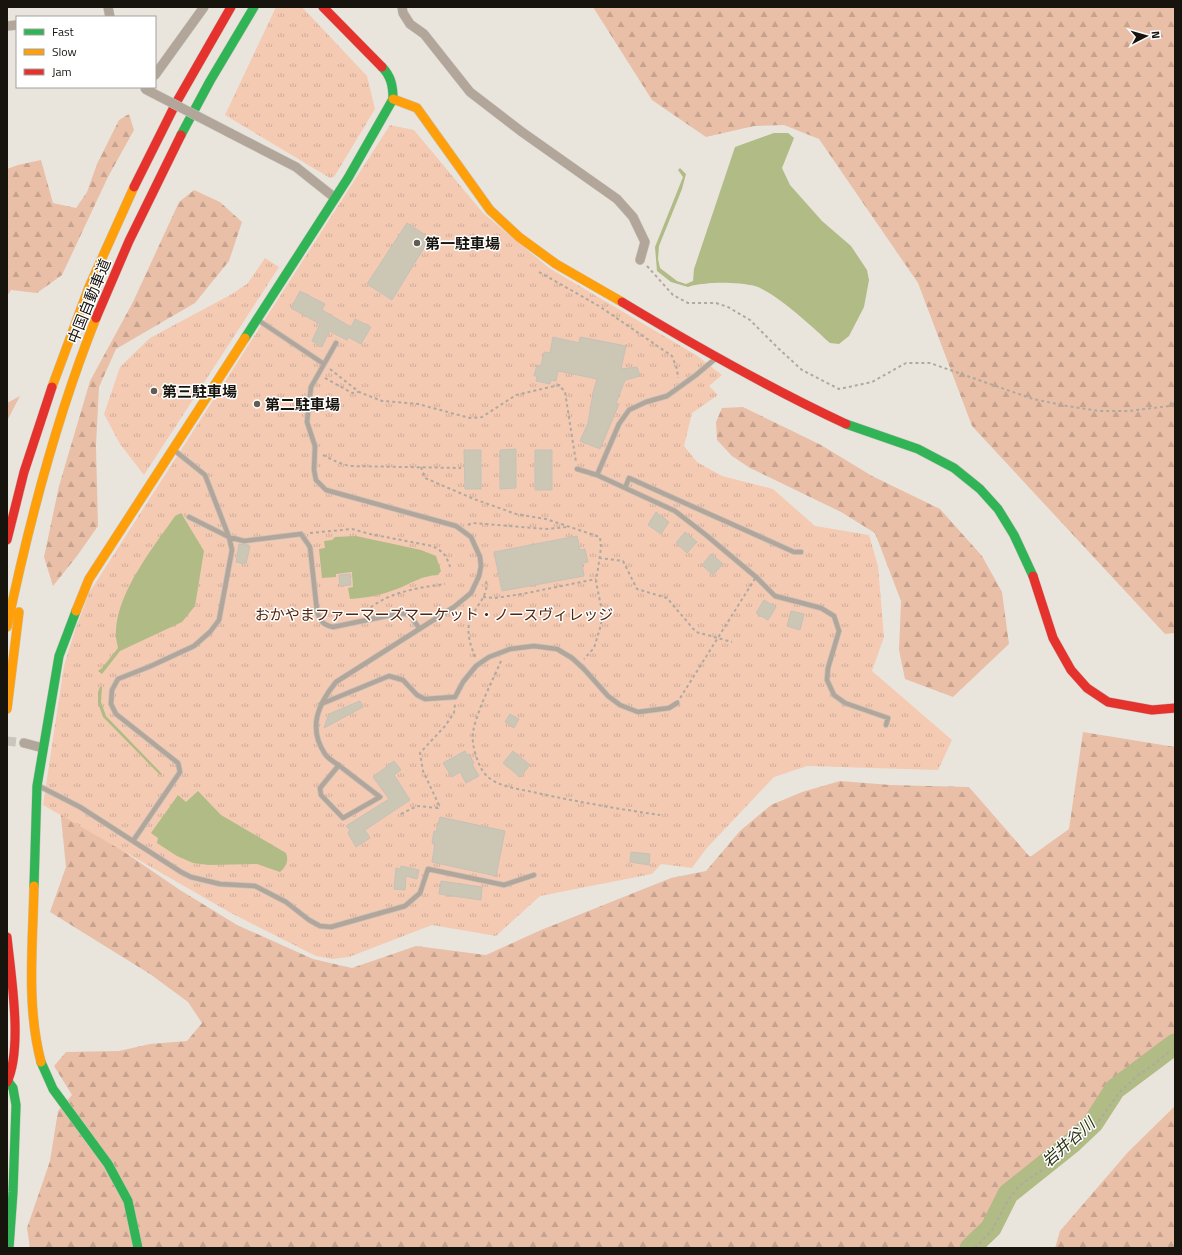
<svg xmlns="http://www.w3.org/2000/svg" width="1182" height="1255" viewBox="0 0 1182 1255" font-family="'Titillium Web','Noto Sans JP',sans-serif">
	<defs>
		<pattern id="forest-firs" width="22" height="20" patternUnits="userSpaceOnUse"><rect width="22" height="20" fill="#e9bfa8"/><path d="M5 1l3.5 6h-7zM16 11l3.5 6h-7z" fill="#c7a38f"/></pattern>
		<pattern id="park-tufts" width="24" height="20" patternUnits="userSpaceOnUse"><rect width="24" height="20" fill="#f4cab3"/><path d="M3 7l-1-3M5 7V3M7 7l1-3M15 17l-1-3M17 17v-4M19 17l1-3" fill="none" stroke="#d0ad99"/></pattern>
	</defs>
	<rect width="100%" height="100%" fill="#eae5dc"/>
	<path fill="url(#forest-firs)" d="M593 7H1175V633L1165 634 972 426 918 283 819 139 784 125 754 126 706 137 652 100Z
		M129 114 134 130 108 177 62 275 37 293 11 290 7 296V169L18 165 41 160 53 203 76 208 87 192 97 164 119 120Z
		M194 190 220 202 242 222 229 261 195 303 116 349 99 387 96 446 98 526 77 556 53 586 44 557 59 486 90 381 133 302 179 202Z
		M20 396 7 421V403Z
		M743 407 821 445 872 476 940 509 982 556 1002 592 1009 644 953 697 905 679 899 650 901 601 875 533 841 512 750 468 732 456 717 440 716 422 722 408Z
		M1083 732 1175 747V1045H1170L1111 1085 1089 1118 1062 1146 1011 1184 994 1205 980 1230 963 1248H30L27 1228 50 1161 58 1111 72 1095 54 1066 66 1052 119 1051 150 1044 187 1041 202 1023 188 1002 150 974 50 912 66 867 60 808 180 890 237 925 313 959 352 968 416 946 486 955 541 930 671 878 706 871 740 831 771 805 802 792 840 781 891 785 969 787 1030 857 1069 829Z
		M1175 1106V1248H1055L1060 1231 1128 1152Z"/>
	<path fill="url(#park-tufts)" d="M276 7H302L367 76 375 109 334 177 330 178 225 115Z
		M390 125 414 130 483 213 549 268 696 355 722 375 709 386 718 395 692 413 684 446 697 462 722 476 773 489 815 526 869 535 878 566 884 637 872 671 952 740 938 770 807 766 774 777 706 849 692 868 661 864 652 874 540 896 496 936 432 925 349 957 332 959 316 956 231 913 43 805 64 666 75 630 89 593Z
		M265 258 279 267 144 475 120 444 104 414 120 367 150 338 232 294 248 283Z"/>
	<path fill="#b0bb86" d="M774 133H788L794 138 782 168 790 185 822 221 851 246 867 270 869 280 864 307 849 336 839 344 830 343C814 328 775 292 755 286 745 283 722 282 712 283 703 284 696 284 688 287L671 282 657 271 655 247 683 177 678 170 680 168 686 174 682 189 659 246 658 259 660 268 677 281 686 284 693 281 694 269 735 147Z
		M181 513 204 551 195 606 182 622 120 651 102 674 98 671 102 668 118 648C117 642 115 636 116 630 118 591 153 548 175 516Z
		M356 536 421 550 436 556 441 571 438 575C423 575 410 584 397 589 381 595 367 598 350 599L348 588 353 587 352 572 336 574V577L322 578 319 549 325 548 324 541 332 540 335 537Z
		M100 687H102L101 702 106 716 162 774 160 775 103 717 98 703V692Z
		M198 791 221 815 286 853C289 861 286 867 280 872L257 864 209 865 193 863 177 856 157 843 158 838 151 833 178 795 186 802Z"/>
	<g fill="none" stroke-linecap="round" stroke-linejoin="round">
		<path stroke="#b0bb86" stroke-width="21" d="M970 1248 991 1228 1008 1194 1073 1142 1093 1123 1115 1089 1175 1044"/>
	</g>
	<path fill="#ccc7b4" stroke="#c4c1b9" d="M407 223 430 238 392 300 367 284Z
		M300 291 325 304 322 310 351 327 355 319 371 327 361 344 348 337 347 340 329 331 322 347 312 341 320 324 291 308Z
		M553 337 579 343 580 337 626 346 621 369 637 367 640 376 625 380 616 403 619 404 600 449 580 441 588 423 593 393 597 379 558 371 556 381 551 380 550 384 536 381 537 376H534L537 365 541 366 544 352 550 353Z
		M516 449V488L500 489V450Z
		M464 450H481V489H465Z
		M535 450H552V490H535Z
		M656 512 669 522 661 534 648 525Z
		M685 532 697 542 687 553 676 543Z
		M577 536 580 550 585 549 588 562 582 563 584 576 502 591 494 552Z
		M239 544 250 546 246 564 236 562Z
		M711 554 723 564 713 575 702 565Z
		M350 574 351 585 340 586 339 575Z
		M764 600 776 607 768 620 756 613Z
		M791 611 804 614 800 630 787 626Z
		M360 701 363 707 324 728 329 714Z
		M510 714 519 719 514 728 505 722Z
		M465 751 467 755 469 754 474 763 472 764 479 776 466 783 460 772 452 777 443 763Z
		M513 751 530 765 520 777 503 763Z
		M394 761 401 770 394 775 410 800 365 830 370 838 356 847 348 833 350 830 346 826 389 799 373 777Z
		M440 817 505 831 496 876 432 862 435 844 432 843 434 831 436 832Z
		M631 852 650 854 649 865 630 862Z
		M401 866 419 870 417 879 406 876 405 890 394 889 396 868 400 869Z
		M441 881 482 887 481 900 439 894Z"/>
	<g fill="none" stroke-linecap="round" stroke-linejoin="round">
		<path stroke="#cac6bd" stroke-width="9" stroke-dasharray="9 4.5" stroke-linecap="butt" d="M7 741 24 743"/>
		<defs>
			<path id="lane" d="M258 320 324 364
				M336 343 311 387 307 422 315 446 314 470 316 480 326 490 456 526 471 537 480 557 481 566 479 576 471 593 454 607 336 682C319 703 307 727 325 754 328 759 336 763 341 767 354 777 367 787 380 797L343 818 321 795 320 788 339 765
				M577 469 597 475 675 511 706 535 756 577 775 596 821 608 834 616 839 631 828 668 827 680 834 695 845 703 888 718 886 725
				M597 475 619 424 629 410 646 402 667 396 696 375 715 359
				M625 488 629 478 794 552H801
				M189 517 229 537 244 541 301 534 310 547 317 611C320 621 323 625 333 627L401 613 410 615 419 628
				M321 704 389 676 403 680 417 695 425 699 455 697 463 682 476 666 489 657 510 649 534 646 557 649 572 658 584 669 608 696 620 705 638 712 669 708 677 703
				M39 786 80 807 181 872 191 877 220 884 255 886 286 902 309 920 320 926 331 927 405 906 420 893 428 869 504 885 534 875
				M133 841 180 772 178 763 116 714 111 704 112 690 118 679 151 666 194 646 210 632 219 620 232 550 229 537 205 475 174 450"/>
			<path id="street" d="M108 7 110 17
				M402 7 403 13 410 24 424 34 470 92 522 132 617 199 633 217 645 242 640 260
				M7 26 17 25
				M155 75 204 7
				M230 133 296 167 335 198
				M24 743 43 748"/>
			<path id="fast" d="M181 135 210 81 254 7
				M245 338 348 178 393 99C393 86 391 76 382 67
				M846 424 918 449 954 468 980 489 998 509 1014 535 1033 576
				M34 886 37 786 59 656 76 611
				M41 1062 53 1089 108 1164 128 1201 138 1248
				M7 1080 13 1088 16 1105 13 1192 9 1248"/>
			<path id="slow" d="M393 99 417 108 490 210 519 237 556 264 622 302
				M52 387 89 287 134 187
				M76 611 89 579 245 338
				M7 627C29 522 56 418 96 318
				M7 709 19 612
				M34 886C33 944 26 1005 41 1062"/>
			<path id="jam" d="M323 7 382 67
				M134 187 176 103 231 7
				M622 302C695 346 769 388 846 424
				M96 318 129 241 181 135
				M7 540 24 472 52 387
				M1033 576 1053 638 1071 670 1087 688 1108 702 1152 710 1175 708
				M7 937C11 976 23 1048 7 1082"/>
		</defs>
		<use href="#lane" stroke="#c7c3bc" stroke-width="6"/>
		<use href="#street" stroke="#c7c3bc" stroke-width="10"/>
		<use href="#fast" stroke="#c7c3bc" stroke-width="10"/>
		<use href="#slow" stroke="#c7c3bc" stroke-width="10"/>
		<use href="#jam" stroke="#c7c3bc" stroke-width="10"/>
		<path stroke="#b0a9a0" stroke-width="2" stroke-dasharray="3 3" stroke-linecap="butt" d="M647 266 673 295 688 303H716L728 307 750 320 779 349 802 370 839 389 872 382 906 363H930L1033 399 1067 406 1099 411H1129L1169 406 1175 403
			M539 272 599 306 672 356 677 369 678 378
			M330 369 359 392 382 401 418 404 470 418 482 417 516 395 559 385 565 392 576 462
			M325 378 352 393 358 392
			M323 455 337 462 349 466 461 468
			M421 467 425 478 474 499 516 514 546 519 600 537 601 548 596 582 602 611 601 625 594 648 584 659
			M468 525 472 523 547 529 567 527
			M310 533 352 529 370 534 432 546C445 552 446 556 451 569
			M599 558 623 561 637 589 667 598 696 632 732 642
			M483 597 495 598 522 594 596 579
			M366 611C388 592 417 588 445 584
			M475 657C471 646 467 636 469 624 472 609 490 596 486 581
			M501 661C492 682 477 710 473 732 471 744 478 769 488 777 501 788 521 789 537 793 578 802 619 809 660 815
			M401 814 417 806 438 808 439 805 423 771 420 753 445 726 454 713 455 704
			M975 1248 992 1230 1009 1199 1019 1186 1078 1145 1097 1124 1118 1094 1138 1075 1152 1066 1170 1051"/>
		<use href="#lane" stroke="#b2a69b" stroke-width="4.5"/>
		<use href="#street" stroke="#b2a69b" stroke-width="9"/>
		<use href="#fast" stroke="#30b455" stroke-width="9"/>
		<use href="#slow" stroke="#ff9f0a" stroke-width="9"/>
		<use href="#jam" stroke="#e5322d" stroke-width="9"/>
		<defs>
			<path id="street-bridge" d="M145 89 230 133"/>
		</defs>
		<use href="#street-bridge" stroke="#c7c3bc" stroke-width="10" stroke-linecap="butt"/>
		<path stroke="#b0a9a0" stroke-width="2" stroke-dasharray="3 3" stroke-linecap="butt" d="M677 703 756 577"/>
		<use href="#street-bridge" stroke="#b2a69b" stroke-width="9"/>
	</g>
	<g fill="#615d56" stroke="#fff" stroke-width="1.5">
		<circle cx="417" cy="243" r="4"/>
		<circle cx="154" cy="391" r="4"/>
		<circle cx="257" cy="404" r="4"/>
	</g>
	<g text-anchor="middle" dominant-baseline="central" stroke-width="3" stroke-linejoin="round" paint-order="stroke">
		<g font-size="15" font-weight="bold" fill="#17140e" stroke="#fff" text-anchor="start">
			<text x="425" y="243">第一駐車場</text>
			<text x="162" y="391">第三駐車場</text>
			<text x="265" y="404">第二駐車場</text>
		</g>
		<g font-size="15" fill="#17140e" stroke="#fff">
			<text transform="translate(89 301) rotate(-68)">中国自動車道</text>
		</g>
		<g font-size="15" fill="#51230a" stroke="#fff">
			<text x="434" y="614">おかやまファーマーズマーケット・ノースヴィレッジ</text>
		</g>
		<g font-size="16" font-style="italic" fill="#2c3313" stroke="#fff">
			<text transform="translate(1068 1142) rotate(-42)">岩井谷川</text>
		</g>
	</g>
	<rect width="1182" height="1255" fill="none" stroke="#17140e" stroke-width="16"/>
	<rect x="16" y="16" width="140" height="72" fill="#ffffff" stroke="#a2a19f"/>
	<rect x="24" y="29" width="20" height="6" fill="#30b455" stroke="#a2a19f"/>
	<text x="52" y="36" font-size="12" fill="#17140e">Fast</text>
	<rect x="24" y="49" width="20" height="6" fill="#ff9f0a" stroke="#a2a19f"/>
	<text x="52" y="56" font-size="12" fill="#17140e">Slow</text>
	<rect x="24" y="69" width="20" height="6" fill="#e5322d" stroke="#a2a19f"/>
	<text x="52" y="76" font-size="12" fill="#17140e">Jam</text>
	<g transform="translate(1146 36) rotate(84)" stroke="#ffffff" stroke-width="3" paint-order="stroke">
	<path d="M0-3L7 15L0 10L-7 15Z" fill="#17140e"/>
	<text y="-6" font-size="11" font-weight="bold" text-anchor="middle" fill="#17140e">N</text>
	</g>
</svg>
